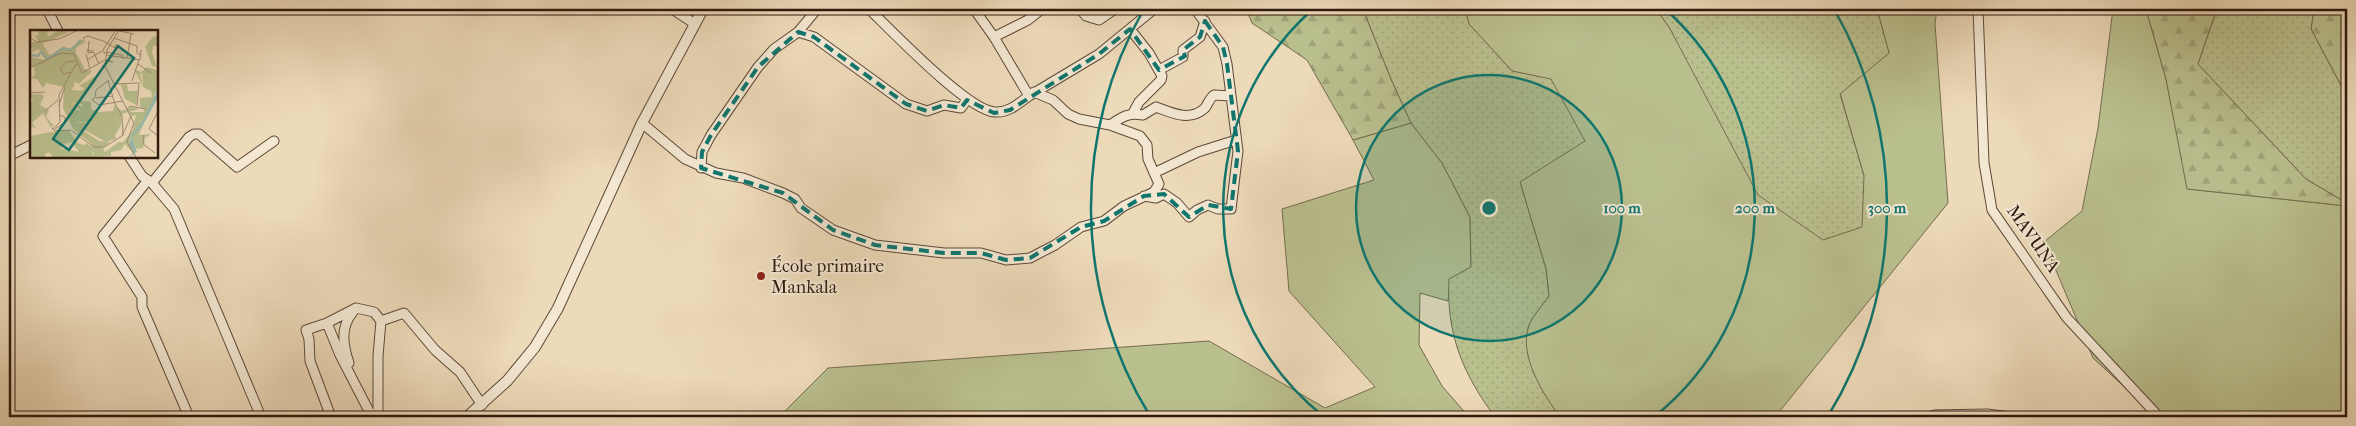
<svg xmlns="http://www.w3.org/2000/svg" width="2356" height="426" viewBox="0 0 2356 426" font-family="'IM FELL French Canon',serif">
	<defs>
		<pattern id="forest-firs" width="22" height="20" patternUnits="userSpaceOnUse" patternTransform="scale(1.25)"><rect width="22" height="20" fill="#babf8e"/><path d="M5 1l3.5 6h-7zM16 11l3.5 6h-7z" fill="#a0a479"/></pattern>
		<pattern id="garden-dots" width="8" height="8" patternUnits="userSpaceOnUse" patternTransform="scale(1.25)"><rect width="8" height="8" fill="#babf8e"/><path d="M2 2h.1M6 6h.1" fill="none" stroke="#a0a479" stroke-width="1.8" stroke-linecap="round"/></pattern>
	</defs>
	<rect width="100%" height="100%" fill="#eddab9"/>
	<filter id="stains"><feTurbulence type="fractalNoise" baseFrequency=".004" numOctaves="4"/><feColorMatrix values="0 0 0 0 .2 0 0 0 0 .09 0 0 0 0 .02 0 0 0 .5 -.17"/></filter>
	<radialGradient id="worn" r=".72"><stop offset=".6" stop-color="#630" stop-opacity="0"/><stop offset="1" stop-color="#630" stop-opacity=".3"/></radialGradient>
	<path fill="#babf8e" stroke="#746c4e" d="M1465 9H1656L1669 27 1864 176 1840 93 1889 53 1877 9H1937L1935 24 1948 203 1775 417H1560C1543 394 1517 355 1529 325 1533 315 1543 305 1549 296L1546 269 1520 182 1551 80 1512 71 1469 24Z
		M2113 9H2146L2166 79 2188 189 2347 206V417H2157L2093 358 2044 242 2082 211 2098 128Z
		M1411 123 1442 163 1470 217 1471 267 1450 279 1448 301 1420 293 1419 345 1442 386 1469 417H779L828 368 1209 341 1325 408 1375 387 1289 291 1282 209 1374 180 1353 140Z"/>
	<path fill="url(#forest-firs)" stroke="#746c4e" d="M1246 9H1363L1391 79 1411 123 1353 140 1307 60 1252 23Z
		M2146 9H2217L2198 64 2306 179 2347 203V206L2187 189 2166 79Z
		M2314 9H2347V97L2311 29Z"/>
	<path fill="url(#garden-dots)" stroke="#746c4e" d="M1363 9H1465L1469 24 1512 71 1551 79 1585 141 1520 182 1546 269 1549 296C1543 305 1533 315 1529 325 1518 355 1543 394 1560 417H1495C1463 374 1446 334 1449 279L1471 267 1470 217 1442 163 1411 123 1391 79Z
		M1656 9H1877L1889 53 1840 94 1864 176 1862 227 1823 240 1758 195 1669 27Z
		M2217 9H2314L2311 29 2347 97V203L2306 179 2198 64Z"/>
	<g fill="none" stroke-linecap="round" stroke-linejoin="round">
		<defs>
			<path id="minor" d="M47 9 58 31
				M672 9 695 24
				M869 9C891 30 968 111 995 112 1009 113 1019 103 1029 96
				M974 9 994 37 1029 96 1099 54 1154 9
				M1080 9 1086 16 1099 20 1115 9
				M1978 9 1984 163 1992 210 2067 318 2159 417
				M1130 29 1149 53 1162 76 1161 80 1139 102 1133 113
				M798 32 814 37 906 104 927 111 944 105 961 108 967 100
				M994 37 1028 20 1042 9
				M1159 70 1183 57V50L1200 37 1205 21
				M642 123 685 159 716 173 743 178 783 193 795 199 801 208 833 230 875 245 944 253H981L1006 260 1030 258 1055 245 1081 227 1104 221 1124 206 1154 192 1159 184 1148 159 1147 145 1140 136 1110 125 1079 119 1068 114 1053 100 1034 92
				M1110 125C1122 117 1129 112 1143 115L1156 107C1172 113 1190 122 1205 108 1208 104 1209 99 1214 95L1231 96
				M9 156 31 145
				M129 156 142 176 152 183 174 209 261 417
				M701 168 702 152 711 135 758 67 774 49 798 32 817 9
				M1154 173 1198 152 1236 140
				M148 180 103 236 142 297V307L189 417
				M152 183 189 137 194 134H199L237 167 274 141
				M1144 196 1156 198 1164 194 1177 203 1189 217 1197 210 1208 205 1218 209H1231L1238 151 1227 64 1223 47 1195 9
				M327 323 340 355 372 417
				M349 363C343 345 340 327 353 312
				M331 417 310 361 309 339 306 330 327 323 356 308 374 312 381 321
				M378 417V356L381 321 404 313 435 350 460 372 482 405
				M1929 417 1934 415 1987 414 2011 417"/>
			<path id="tertiary" d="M467 417 507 381 535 347 558 308 642 123 703 9"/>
		</defs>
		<use href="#minor" stroke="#5e4939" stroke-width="11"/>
		<use href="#tertiary" stroke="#5e4939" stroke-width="12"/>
		<use href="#minor" stroke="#f3e7d2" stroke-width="9"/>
		<use href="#tertiary" stroke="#f3e7d2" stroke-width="10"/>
	</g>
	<path fill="none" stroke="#0f766e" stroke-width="4" stroke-dasharray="10 6" stroke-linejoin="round" d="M1205 21 1223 47 1227 64 1238 151 1231 209 1208 205 1189 217 1164 194 1144 196 1104 221 1081 227 1030 258 1006 260 981 253H944L875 245 833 230 783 193 701 168 702 152 711 135 758 67 798 32 814 37 906 104 927 111 944 105 961 108 967 100 994 113 1010 110 1099 54 1130 29 1159 70 1185 56 1183 50 1200 37Z"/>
	<circle cx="1489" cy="208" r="133" fill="#0f766e" fill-opacity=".12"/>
	<g fill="none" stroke="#0f766e" stroke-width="2.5">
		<circle cx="1489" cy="208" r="133"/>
		<path d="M1323 416A266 266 0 0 1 1313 9M1665 9A266 266 0 0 1 1655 416"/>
		<path d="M1150 416A398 398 0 0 1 1144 9M1834 9A398 398 0 0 1 1828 416"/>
	</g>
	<circle fill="#8f2418" stroke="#f3e7d2" stroke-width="2" cx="761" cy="276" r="5"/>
	<g text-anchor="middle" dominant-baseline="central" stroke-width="4" stroke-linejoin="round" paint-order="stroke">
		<g font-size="18" fill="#2f190e" stroke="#f3e7d2">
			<text transform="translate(2033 239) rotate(55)">MAVUNA</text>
		</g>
		<g font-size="18" fill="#2f190e" stroke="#f3e7d2" text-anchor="start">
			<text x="771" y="266">École primaire<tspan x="771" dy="21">Mankala</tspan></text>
		</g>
	</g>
	<g transform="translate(30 30)">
		<rect width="128" height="128" fill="#eddab9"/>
		<path d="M8 0H17L18 7 28 0 39 2 0 19V12H8L5 5 9 6ZM54 8 55 12 46 18V23L55 39 62 41 49 54 45 52 42 60 52 61 54 58 49 56 64 47 67 50 51 71 61 72V80H55L52 74 42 73 43 78 60 85 85 87 87 95 83 102 74 101 80 107 76 108 70 104V92H48L46 96 69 111 79 112 73 118 75 122 89 112H93L103 100 106 85 101 86 99 82H115L110 91 112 92 100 109 103 123 95 114 91 120 81 122V126L64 127V123L53 117 56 113 62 117V114L43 99 33 78 34 57 16 53 13 58 7 49 1 48 5 45 4 37 33 18 40 21ZM112 42 127 49V61L122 67 121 61 113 57ZM11 64 14 66 10 75 19 80 16 87 24 96H20L13 83 2 93 6 98 0 96V74L3 71 0 65ZM117 84 109 105 121 104 115 108 113 118 107 119 101 109ZM33 100 39 101 48 113 37 109 32 117 15 124 16 127H0V106Z" fill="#babf8e"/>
		<path d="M37 109 61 118 64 127H23L19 122 30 118 49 122 41 112 31 115Z" fill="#babf8e"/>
		<path d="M127 6V16H123L122 23 127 37 122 36 115 17 123 7ZM7 12 12 13 20 26 25 25 22 28 4 37 0 36V27L17 30 20 26 15 29 9 19 0 23ZM117 37 127 40V49L110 43 113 57 104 39 111 42ZM91 54 97 55 98 61H108L106 75 95 69ZM124 62 125 71 112 92 110 91 115 79 110 77V68L122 67ZM43 73 69 82 83 81 84 75 92 81 102 77 109 79 92 84 91 95 85 105 86 109 76 112 55 100 50 101 45 93 70 92V104L78 108 74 100 83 102 86 88 79 92 74 87 55 86 48 78 41 79Z" fill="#babf8e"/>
		<path d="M127 61V69L112 97 102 107 107 122 99 127 103 123 99 115 102 104 112 92Z" fill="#99bbad"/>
		<path fill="none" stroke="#99bbad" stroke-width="2.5" d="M0 25 8 26 11 22 17 29 33 18 41 20 51 10"/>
		<path fill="none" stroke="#a18d75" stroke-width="1" d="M89 0 77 20 75 36 104 93 97 112 106 127M89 1 104 4M0 8 7 12 29 9 48 0M53 8 58 6 73 11 85 18 86 14M84 8 107 16V23L110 25M59 11 58 23 63 22M56 20 63 21 69 34M76 22 92 25 93 29M56 24 60 39M75 24 73 20 86 0M76 25 97 28 101 4M97 28 110 30 111 20M57 30 72 21M108 34 121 43M0 38 31 23 44 24 52 43 75 30 83 32M41 42 34 44 30 39 36 32 46 31M78 51 85 74 92 86 93 106M102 51 109 30M84 54 109 53 107 76M0 63 15 62M65 67 62 70 69 75 93 71M65 67 66 60 79 50M66 68 83 66M29 75 35 57M97 79 100 76 116 79M15 81 28 70M128 81 119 99 128 106M23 99 21 97 25 101 41 100 64 117H74L92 106 101 86M23 99 30 92 29 65 46 34 49 35M25 99 35 92V87L29 85M113 105 114 115 125 123"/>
		<path fill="#0f766e" fill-opacity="0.15" stroke="#0f766e" stroke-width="2.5" d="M88 16 104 28 39 120 23 109Z"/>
		<rect width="128" height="128" fill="none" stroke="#2f190e" stroke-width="2.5"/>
	</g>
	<circle cx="1489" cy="208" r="8" fill="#0f766e" stroke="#f3e7d2" stroke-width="2.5"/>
	<g font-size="15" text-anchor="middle" font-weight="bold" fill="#0f766e" stroke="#f3e7d2" stroke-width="4" stroke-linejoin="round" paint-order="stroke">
		<text x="1622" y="213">100 m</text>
		<text x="1755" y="213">200 m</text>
		<text x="1887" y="213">300 m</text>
	</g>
	<rect width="2356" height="426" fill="none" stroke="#eddab9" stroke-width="30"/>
	<rect x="10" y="10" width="2336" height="406" fill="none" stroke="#2f190e" stroke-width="2.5"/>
	<rect x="15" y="15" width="2326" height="396" fill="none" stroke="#2f190e"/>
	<rect width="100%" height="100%" filter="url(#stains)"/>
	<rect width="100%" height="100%" fill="url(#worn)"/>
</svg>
